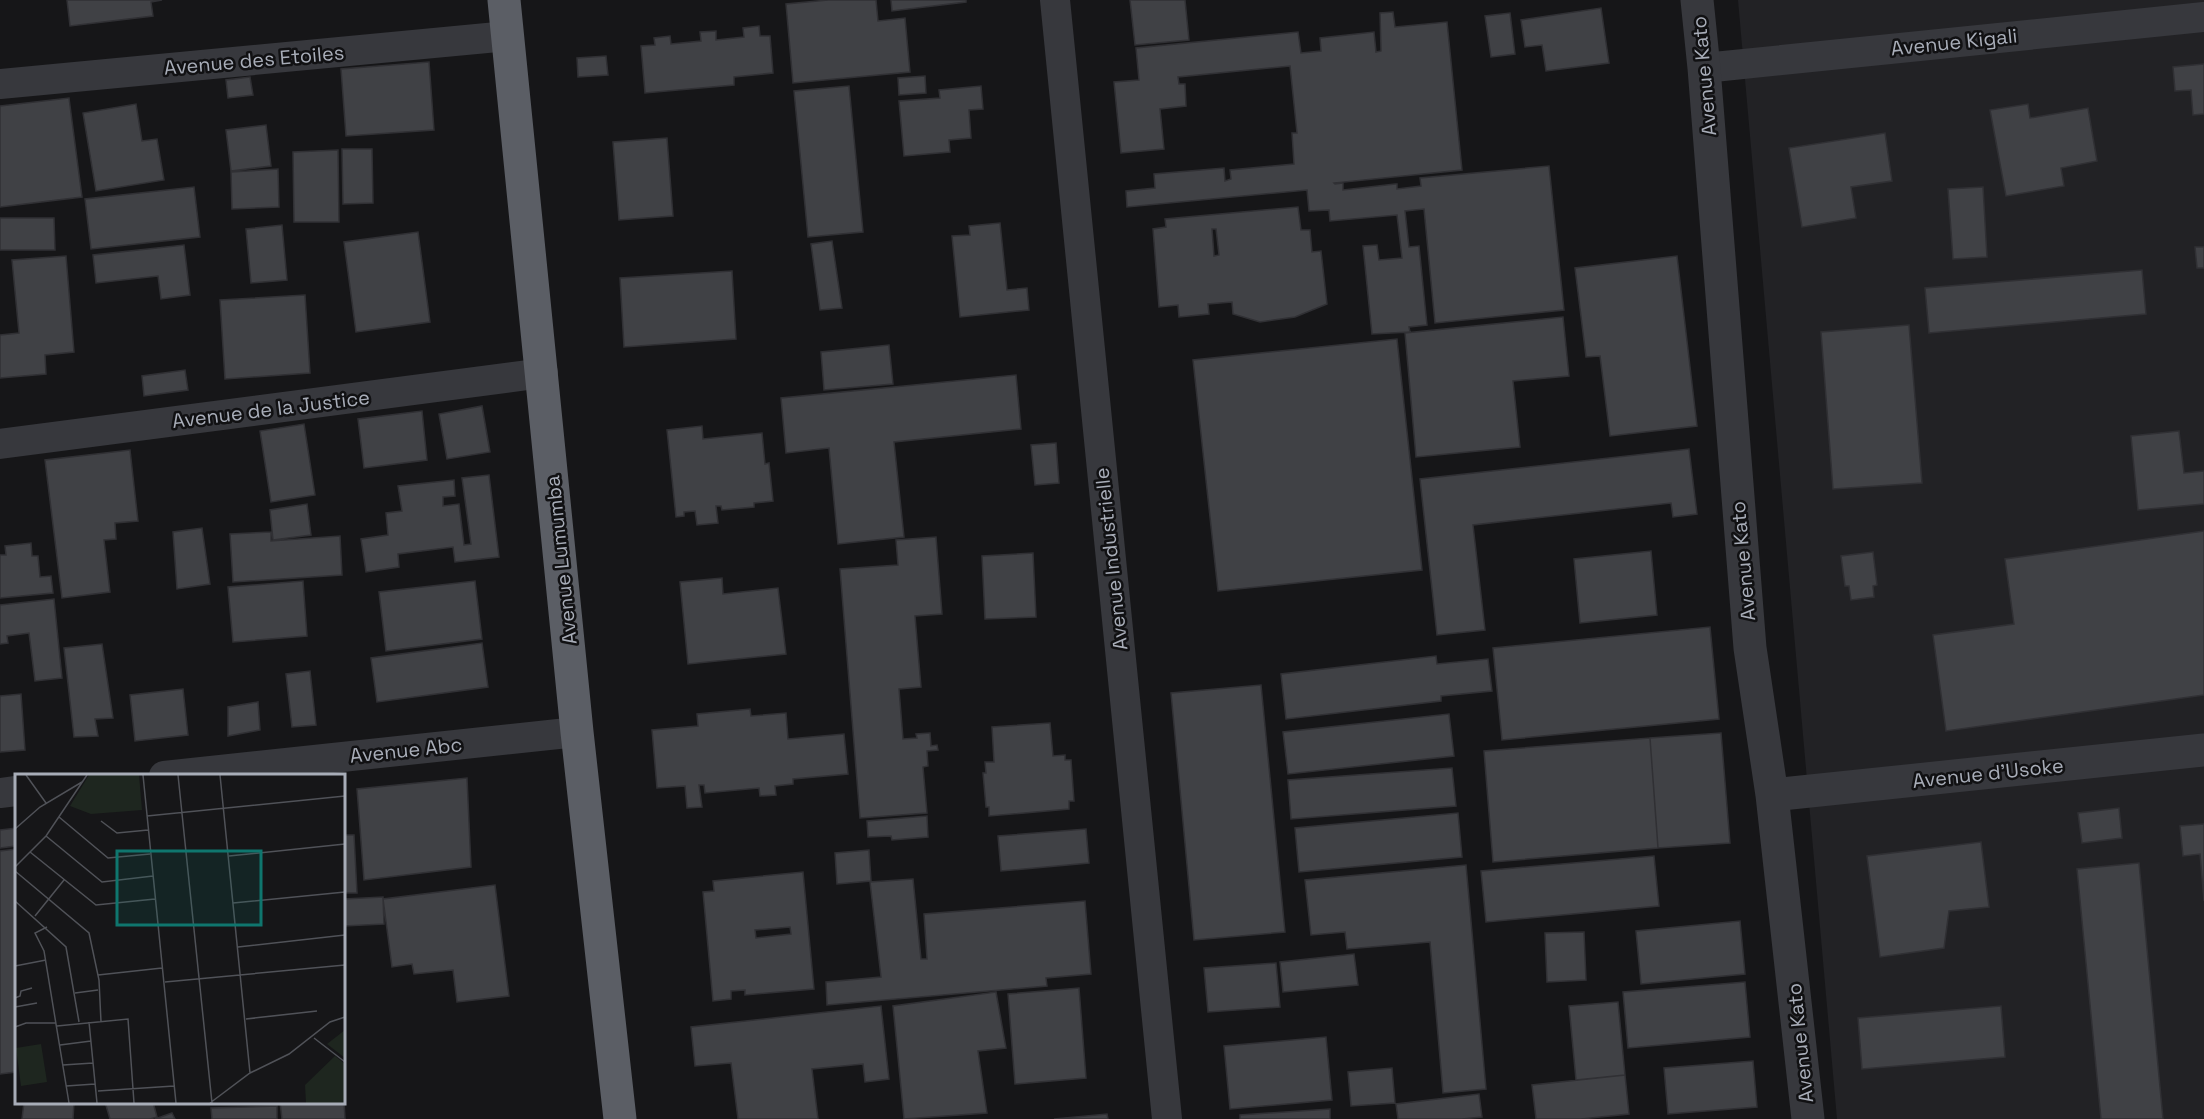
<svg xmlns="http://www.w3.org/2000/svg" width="2204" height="1119" viewBox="0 0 2204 1119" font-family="'Space Grotesk',sans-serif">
	<rect width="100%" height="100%" fill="#161618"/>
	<path fill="#222225" d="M1738 0H2204V1119H1837Z"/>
	<path fill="#404145" stroke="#303034" stroke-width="1.5" fill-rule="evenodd" d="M67 0H162L151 2 153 16 70 26Z
		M828 0H876L878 21 905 18 910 72 793 83 786 4Z
		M891 0H966V2L892 11Z
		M1130 0H1185L1189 40 1135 45Z
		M1601 8 1609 63 1546 71 1542 45 1525 47 1521 20Z
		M1393 12 1395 27 1447 22 1462 170 1334 183 1335 184 1343 183V190L1395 184H1397V189L1421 186 1420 178 1549 166 1564 310 1435 323 1424 209 1405 211 1409 247 1419 246 1427 325 1409 327 1410 332 1372 334 1363 246 1377 245 1379 260 1402 258 1397 215 1330 221 1329 210 1309 211 1307 190 1127 207 1126 191 1155 188 1154 174 1224 168 1225 181 1231 179 1230 170 1294 164 1292 133H1297L1290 66 1178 77 1179 84H1185L1186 106 1160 109 1164 149 1121 153 1114 82 1139 80 1136 48 1298 32 1301 53 1321 51 1320 38 1374 32 1376 52 1381 51 1380 13Z
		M1510 13 1515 54 1491 57 1485 16Z
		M759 26 760 36H770L773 73 734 77V85L645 93 641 46 655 45 654 38 670 36 671 44 701 41 700 32 716 31V40L744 37 743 28Z
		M606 56 608 75 578 77 577 58Z
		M429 62 434 130 346 136 341 69Z
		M2204 64V114L2193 115 2191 90 2175 91 2173 67Z
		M925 76 926 93 899 95 898 78Z
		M250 77 253 95 228 98 226 80Z
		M849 86 863 232 808 237 794 91Z
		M981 86 983 109 969 110 971 138 949 140 950 152 904 156 899 101 940 98 939 90Z
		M69 98 82 197 0 207V106Z
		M136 104 142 141 157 139 164 180 96 191 83 113Z
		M2028 104 2030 118 2088 108 2097 161 2061 168 2064 186 2006 196 1990 110Z
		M266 125 271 166 231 171 226 130Z
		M1885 133 1892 181 1851 187 1856 218 1802 227 1789 148Z
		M667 138 673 216 619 220 613 142Z
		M342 149H372L373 203 343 204Z
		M338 150 339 222H294L293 152Z
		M278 169 279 207 232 209 231 172Z
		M194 187 200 237 91 249 85 199Z
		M1983 187 1987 257 1953 259 1948 189Z
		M1298 207 1301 230H1310L1312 252 1321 251 1327 304 1295 317 1260 322 1233 314 1232 302 1208 304 1209 314 1179 317 1178 305 1159 307 1153 229 1166 227 1165 219ZM1212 229H1216L1219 255 1214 256Z
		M0 218H54L55 250H0Z
		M1000 223 1007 290 1027 288 1029 310 960 317 952 236 970 235 969 226Z
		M282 225 287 280 251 283 246 229Z
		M418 232 430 322 356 332 344 242Z
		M832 241 842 308 820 310 811 244Z
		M184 245 190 295 161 299 158 276 96 283 93 255Z
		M2195 247H2204V268H2197Z
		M66 256 74 352 45 355 46 374 0 378V335L19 333 12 260Z
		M1677 256 1697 426 1610 436 1600 356 1586 357 1575 268Z
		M2142 270 2146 314 1929 333 1925 288Z
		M732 271 736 339 624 347 620 278Z
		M305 295 310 373 225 379 220 300Z
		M1563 317 1569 376 1513 381 1520 447 1416 457 1405 333Z
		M1909 325 1922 483 1833 489 1821 332Z
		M1397 339 1422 570 1218 591 1193 360Z
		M889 345 893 384 824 390 821 352Z
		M185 370 188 390 144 396 142 376Z
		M1016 375 1021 429 894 442 904 537 838 544 829 448 786 453 781 398Z
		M482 406 490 452 447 459 439 414Z
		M422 411 427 460 364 468 358 419Z
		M304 424 315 495 271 502 260 431Z
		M702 426 703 439 762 433 765 464 769 463 773 501 754 503V507L722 510 721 506H716L718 523 697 525 695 511 684 512V516L676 517 667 430Z
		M2179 431 2184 473 2204 471V504L2138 510 2131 436Z
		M1056 443 1059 483 1035 485 1031 445Z
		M1689 449 1697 514 1673 517 1671 503 1473 525 1485 630 1437 635 1420 479Z
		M130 450 138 521 115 523 116 539 104 540 110 592 62 598 45 460Z
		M489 475 499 557 455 562 453 547 398 554 399 567 366 572 361 539 388 535 386 513 402 511 398 486 454 480 455 496 443 497V506L459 504 464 545 471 544 462 478Z
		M307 504 311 535 273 540 270 510Z
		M202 528 210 584 177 589 173 532Z
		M2204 531V695L1946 731 1933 635 2014 624 2005 559Z
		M271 532V541L340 536 342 575 233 582 230 534Z
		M936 537 942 614 915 616 921 687 899 689 903 739 917 738 916 734 930 733 931 746 937 745 938 750 927 751 928 766 923 767 927 813 860 818 840 569 898 565 896 540Z
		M31 543 32 556H38L40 577 51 576 53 593 0 598V555H6L5 546Z
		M1651 551 1657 615 1580 623 1574 559Z
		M1873 552 1877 585 1873 586 1874 597 1851 600 1849 586H1845L1841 556Z
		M1033 553 1036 617 985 619 982 556Z
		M722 578 723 594 778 588 786 654 688 664 680 582Z
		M303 581 307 636 233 642 228 587Z
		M475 581 482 639 386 651 379 592Z
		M54 599 62 678 35 681 29 633 7 636 8 643 0 644V605Z
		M1710 627 1719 719 1502 740 1493 648Z
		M482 643 488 687 377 702 371 658Z
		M102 644 113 718 95 719 98 736 74 737 64 648Z
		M1436 656 1437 664 1488 659 1492 691 1441 696V701L1286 719 1281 674Z
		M310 671 316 725 292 727 286 674Z
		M1261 685 1285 932 1194 940 1171 693Z
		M183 689 188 735 135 741 130 695Z
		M21 694 25 750 0 752V696Z
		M258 702 260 730 228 736V707Z
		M750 709 751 716 786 713 788 739 844 734 848 774 793 779V784L775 786 776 795 760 796 759 788 705 793 704 785H699L702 807 687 808 685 786 657 788 652 730 698 726 697 714Z
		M1449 714 1454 756 1288 774 1283 732Z
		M1050 723 1053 756 1065 755V760H1071L1074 801H1069V809L989 816V807H986L983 773H986L985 762H994L992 727Z
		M1721 733 1730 843 1658 848 1650 738Z
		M1650 738 1658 848 1493 862 1484 751Z
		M1452 768 1456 806 1291 819 1288 780Z
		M467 778 471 867 364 880 357 789Z
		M2119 808 2122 838 2082 843 2078 813Z
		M1458 813 1462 857 1299 872 1295 828Z
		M927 816 928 837 892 840 891 836 868 837 867 821Z
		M2204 824V901L2200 854 2183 856 2180 826Z
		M16 828V846L0 848V830Z
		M1086 829 1089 863 1001 871 998 836Z
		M344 835H354L357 893H344Z
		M1981 842 1989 907 1949 911 1944 948 1880 957 1867 856Z
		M16 849V1072L0 1074V851Z
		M869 850 871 881 837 884 835 853Z
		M1654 856 1659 906 1486 922 1481 871Z
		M2139 863 2163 1119H2101L2077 869Z
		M1466 865 1486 1089 1443 1093 1430 942 1347 949 1345 932 1311 935 1305 880Z
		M803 872 814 989 745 995V990L731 991V999L713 1001 703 892 714 891 713 881ZM790 927 791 934 756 938 755 930Z
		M913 879 921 959H927L924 914 1085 901 1091 974 1046 978 1047 986 827 1005 826 982 881 977 870 882Z
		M495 885 509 996 457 1002 453 970 414 974 412 964 392 967 383 899Z
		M383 897 384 924 344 926V899Z
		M1740 921 1745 974 1641 984 1636 931Z
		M1584 932 1586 980 1547 982 1545 933Z
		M1354 954 1358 985 1283 992 1280 962Z
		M1276 963 1280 1007 1208 1012 1204 968Z
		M1745 982 1750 1037 1628 1048 1623 992Z
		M1079 988 1086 1078 1015 1084 1008 994Z
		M996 992 1006 1048 978 1051 987 1113 904 1119 893 1006Z
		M1618 1002 1625 1075 1576 1080 1569 1006Z
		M881 1006 889 1079 865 1082 863 1064 812 1069 818 1119H738L731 1063 695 1066 691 1027Z
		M2001 1006 2005 1057 1862 1069 1858 1018Z
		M1326 1037 1332 1100 1230 1109 1224 1046Z
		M1753 1061 1757 1107 1668 1114 1664 1068Z
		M1392 1068 1395 1103 1351 1106 1348 1072Z
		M1625 1075 1629 1114 1581 1119H1536L1532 1085Z
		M1479 1094 1482 1117 1462 1119H1398L1396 1104Z
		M344 1101 345 1119H282L280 1102Z
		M24 1102H74L73 1119H22Z
		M105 1102H153L157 1117 150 1119H110Z
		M277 1106V1119H212L211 1108Z
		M1330 1109V1119H1240V1115Z
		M172 1113 175 1119H155Z
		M1107 1114 1108 1119H1054Z"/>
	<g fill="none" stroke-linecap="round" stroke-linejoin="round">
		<path stroke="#37383d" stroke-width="30" d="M1055 0 1167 1119
			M1704 68 2204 17
			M0 84 508 36
			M0 444 543 373
			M164 776 577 732
			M0 793 16 791"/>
		<path stroke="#37383d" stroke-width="33" d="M1697 0 1704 68 1750 648 1772 795 1808 1119
			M1772 795 2204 750"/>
		<path stroke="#5b5e65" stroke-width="33" d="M504 0 577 732 620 1119"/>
	</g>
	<g text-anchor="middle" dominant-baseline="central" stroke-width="5" stroke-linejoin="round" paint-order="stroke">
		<g font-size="20" fill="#a8adb8" stroke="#111113">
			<text transform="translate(1954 42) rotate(-6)">Avenue Kigali</text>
			<text transform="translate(254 60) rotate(-5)">Avenue des Etoiles</text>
			<text transform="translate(1704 76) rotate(-95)">Avenue Kato</text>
			<text transform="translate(271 409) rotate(-7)">Avenue de la Justice</text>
			<text transform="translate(1111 559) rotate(-96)">Avenue Industrielle</text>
			<text transform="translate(561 560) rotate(-96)">Avenue Lumumba</text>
			<text transform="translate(1743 561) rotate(-95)">Avenue Kato</text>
			<text transform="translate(406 750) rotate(-6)">Avenue Abc</text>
			<text transform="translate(1988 773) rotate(-6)">Avenue d'Usoke</text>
			<text transform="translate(1800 1043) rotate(-96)">Avenue Kato</text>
		</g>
	</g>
	<g transform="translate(15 774)">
		<rect width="330" height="330" fill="#161618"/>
		<path d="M74 1H124L127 36 76 40 55 32ZM330 256V284L312 270ZM26 270 32 308 6 312 1 274ZM320 282 330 290V329H291L290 311Z" fill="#1e261f"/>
		<path fill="none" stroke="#505258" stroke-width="1.5" d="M11 1 31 29M128 1 161 329M163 1 197 329M205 1 235 299M132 42 330 22M44 43 93 84 135 80M86 47 102 59 133 56M0 55 25 33 67 8M31 62 87 108 138 102M15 78 81 131 140 125M214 82 330 70M0 93 31 62 72 1M0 97 74 159 84 206 86 248M0 127 51 173 64 248M218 129 330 118M20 142 49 106M32 153 20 159 29 177 54 329M223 173 330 161M0 192 31 186M83 201 147 194M150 208 330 191M60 219 83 216M0 224 5 222 6 217 17 214M0 233 22 229M231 245 302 237M74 248 82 329M42 252 113 245 119 329M0 253 11 249H41M299 264 330 288M45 271 76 267M48 291 78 289M51 312 80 310M83 317 159 312M195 329 235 299 274 280 315 248 330 243"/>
		<path fill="#0f766e" fill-opacity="0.15" stroke="#0f766e" stroke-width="3" d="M102 77H246V151H102Z"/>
		<rect width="330" height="330" fill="none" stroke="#a8adb8" stroke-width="3"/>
	</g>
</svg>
